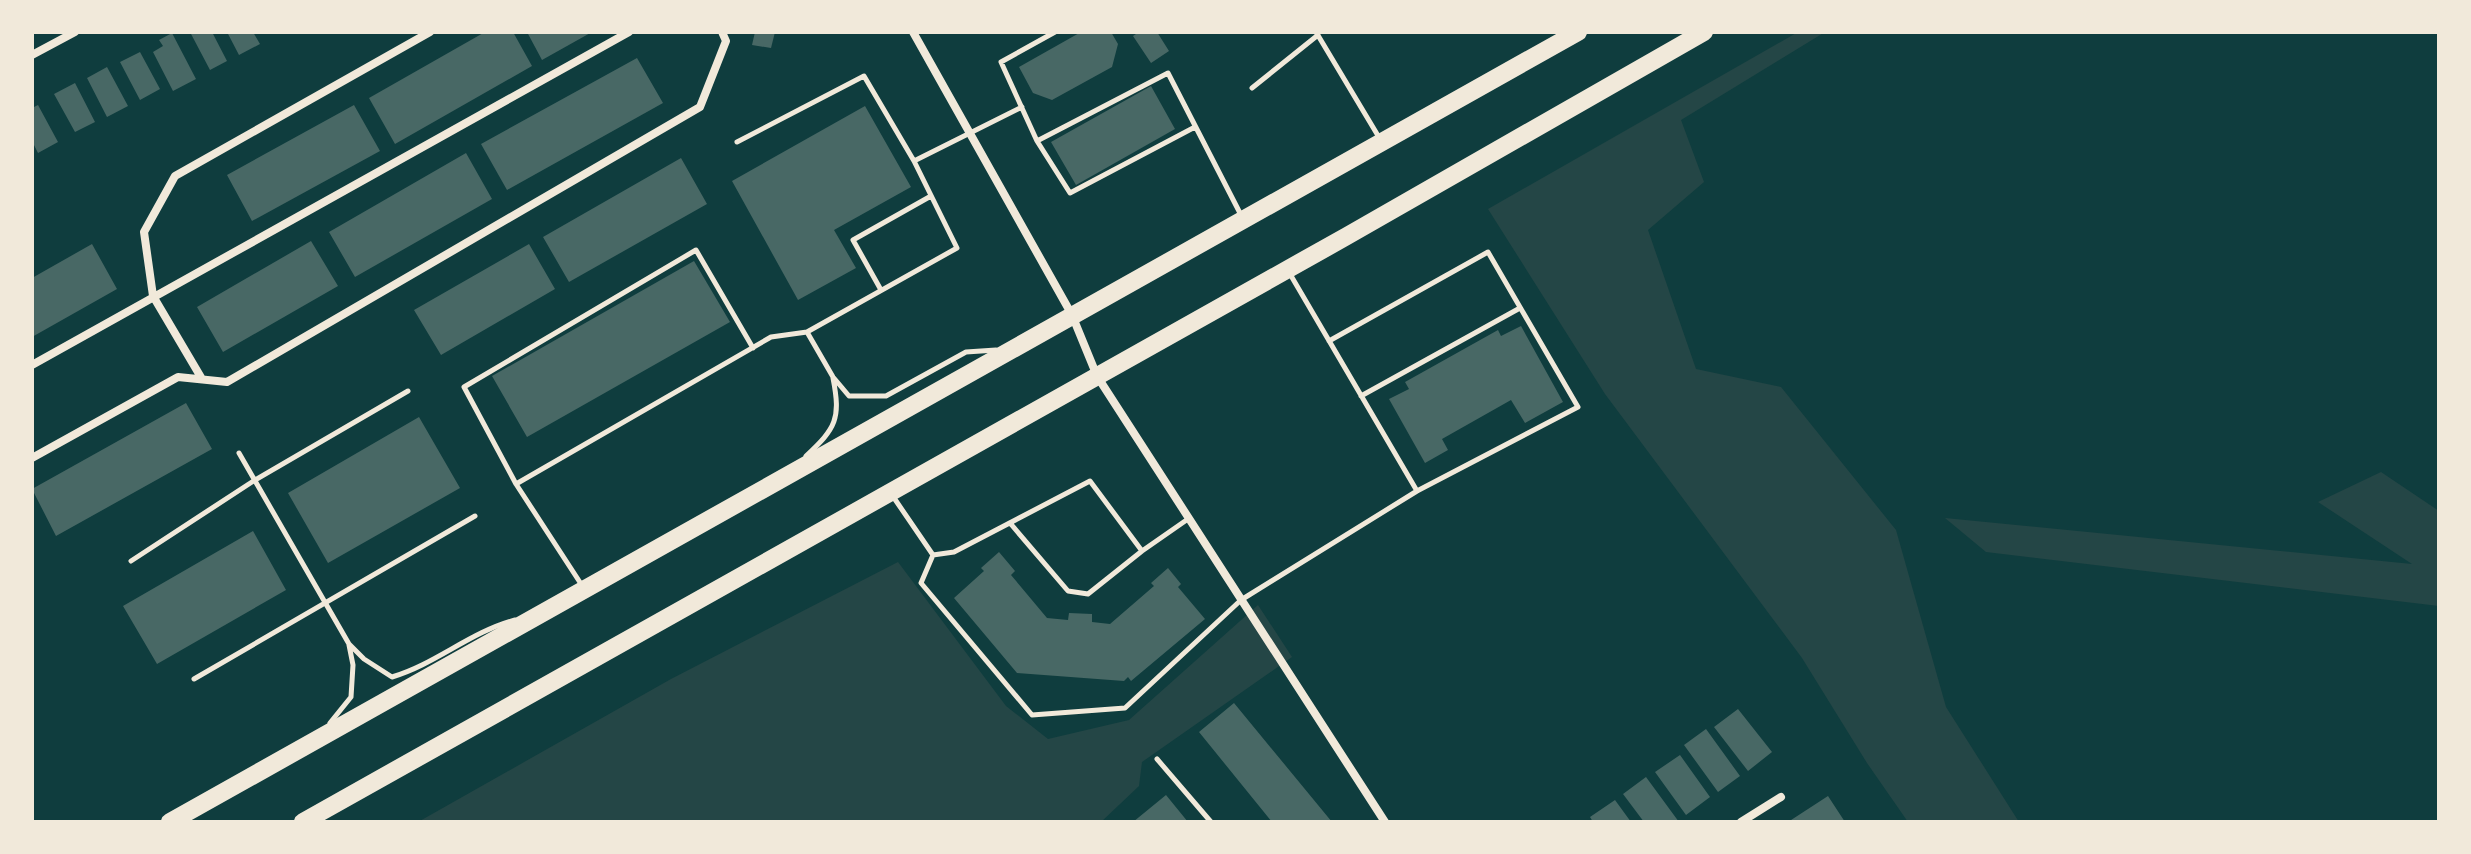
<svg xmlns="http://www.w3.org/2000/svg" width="2471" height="854" viewBox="0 0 2471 854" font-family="'Fira Sans',sans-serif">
	<rect width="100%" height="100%" fill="#0f3d3e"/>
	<path fill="#244646" d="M1798 32H1825L1681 120 1704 182 1648 230 1696 369 1781 387 1896 530 1946 707 2019 822H1908L1867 763 1802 658 1605 394 1488 209Z
		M2381 472 2439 511V606L1986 552 1945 518 2412 564 2318 502Z
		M898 562 1006 706 1048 739 1129 720 1258 605 1292 657 1142 762 1139 786 1101 822H418L671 679Z"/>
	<path fill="#486865" d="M190 32H212L227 61 210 70Z
		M227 32H253L260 44 239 55Z
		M485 32H513L532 66 395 144 369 98Z
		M527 32H592L542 60Z
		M755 32H775L771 48 752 45Z
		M1081 32H1111L1118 44 1112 67 1052 100 1033 93 1019 67Z
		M1139 32H1157L1169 51 1151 63 1133 36Z
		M172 33 196 79 173 91 153 52 163 46 159 40Z
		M140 52 160 89 140 100 120 62Z
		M637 58 663 103 507 190 481 144Z
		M107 67 128 106 107 117 87 78Z
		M75 83 95 122 75 132 54 94Z
		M1151 86 1175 129 1076 185 1051 142Z
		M38 105 58 142 38 153 32 141V108Z
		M354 105 380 151 252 221 227 175Z
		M865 106 911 187 834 230 856 268 798 300 732 181Z
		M466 153 492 199 355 277 329 232Z
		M681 158 707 204 569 282 543 237Z
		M311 241 338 286 223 352 197 307Z
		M92 244 117 289 32 337V278Z
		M529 244 555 289 441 355 414 310Z
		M694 261 730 322 527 437 492 376Z
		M1521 326 1563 402 1525 423 1511 400 1442 439 1448 450 1425 463 1389 399 1409 389 1405 382 1498 330 1501 336Z
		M186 403 212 449 56 536 32 489Z
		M419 417 460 488 328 563 288 493Z
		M253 531 286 590 157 664 123 606Z
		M999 552 1015 571 1011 575 1047 618 1068 620 1069 613 1092 614V622L1110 624 1154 586 1151 583 1168 568 1181 584 1178 587 1205 619 1131 681 1128 677 1124 681 1017 673 954 598 984 571 981 568Z
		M1234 703 1332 822H1272L1199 732Z
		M1738 709 1772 752 1748 771 1714 727Z
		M1706 729 1740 776 1718 792 1684 745Z
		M1680 755 1710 797 1686 815 1655 772Z
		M1646 777 1679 822H1644L1623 794Z
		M1166 795 1188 822H1133Z
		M1828 796 1845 822H1788Z
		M1615 800 1631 822H1593L1590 817Z"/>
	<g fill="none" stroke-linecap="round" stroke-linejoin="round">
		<path stroke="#f1e9da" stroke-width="5" d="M1055 32 1001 62 1037 141 1168 73 1242 217
			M1316 32 1380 139
			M1252 88 1318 35
			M1037 141 1070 193 1195 127
			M737 142 864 76 914 161
			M881 290 853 240 931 196
			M807 332 833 377 849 396H886L966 352 996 350
			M1329 341 1488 252 1578 407 1417 491
			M1361 396 1520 308
			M239 453 349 644 364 659 392 677C436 664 470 632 515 620
			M806 456C836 428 841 419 833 378
			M516 484 464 387 696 250 753 348
			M892 495 933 555 921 583 1032 715 1125 708 1241 600 1417 491 1290 274
			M1010 523 1068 591 1088 594 1142 551
			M933 555 954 552 1090 481 1142 551 1188 519
			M131 561 255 480 408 391
			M583 587 516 484 771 337 807 332 957 248 914 161 1022 107
			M194 679 475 516
			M330 723 351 697 353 665 349 645
			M1157 759 1211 822"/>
		<path stroke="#f1e9da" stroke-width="8" d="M913 32 1072 315 1097 376 1385 822
			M32 55 75 32
			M32 365 629 32
			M202 379 153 296 144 232 175 176 430 32
			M32 458 178 377 227 382 700 107 726 41 722 32
			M1741 822 1781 797"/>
		<path stroke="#f1e9da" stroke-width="18" d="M170 822 1578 32
			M303 822 1347 236 1704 32"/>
	</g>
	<rect width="2471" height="854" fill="none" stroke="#f1e9da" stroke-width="68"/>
</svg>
